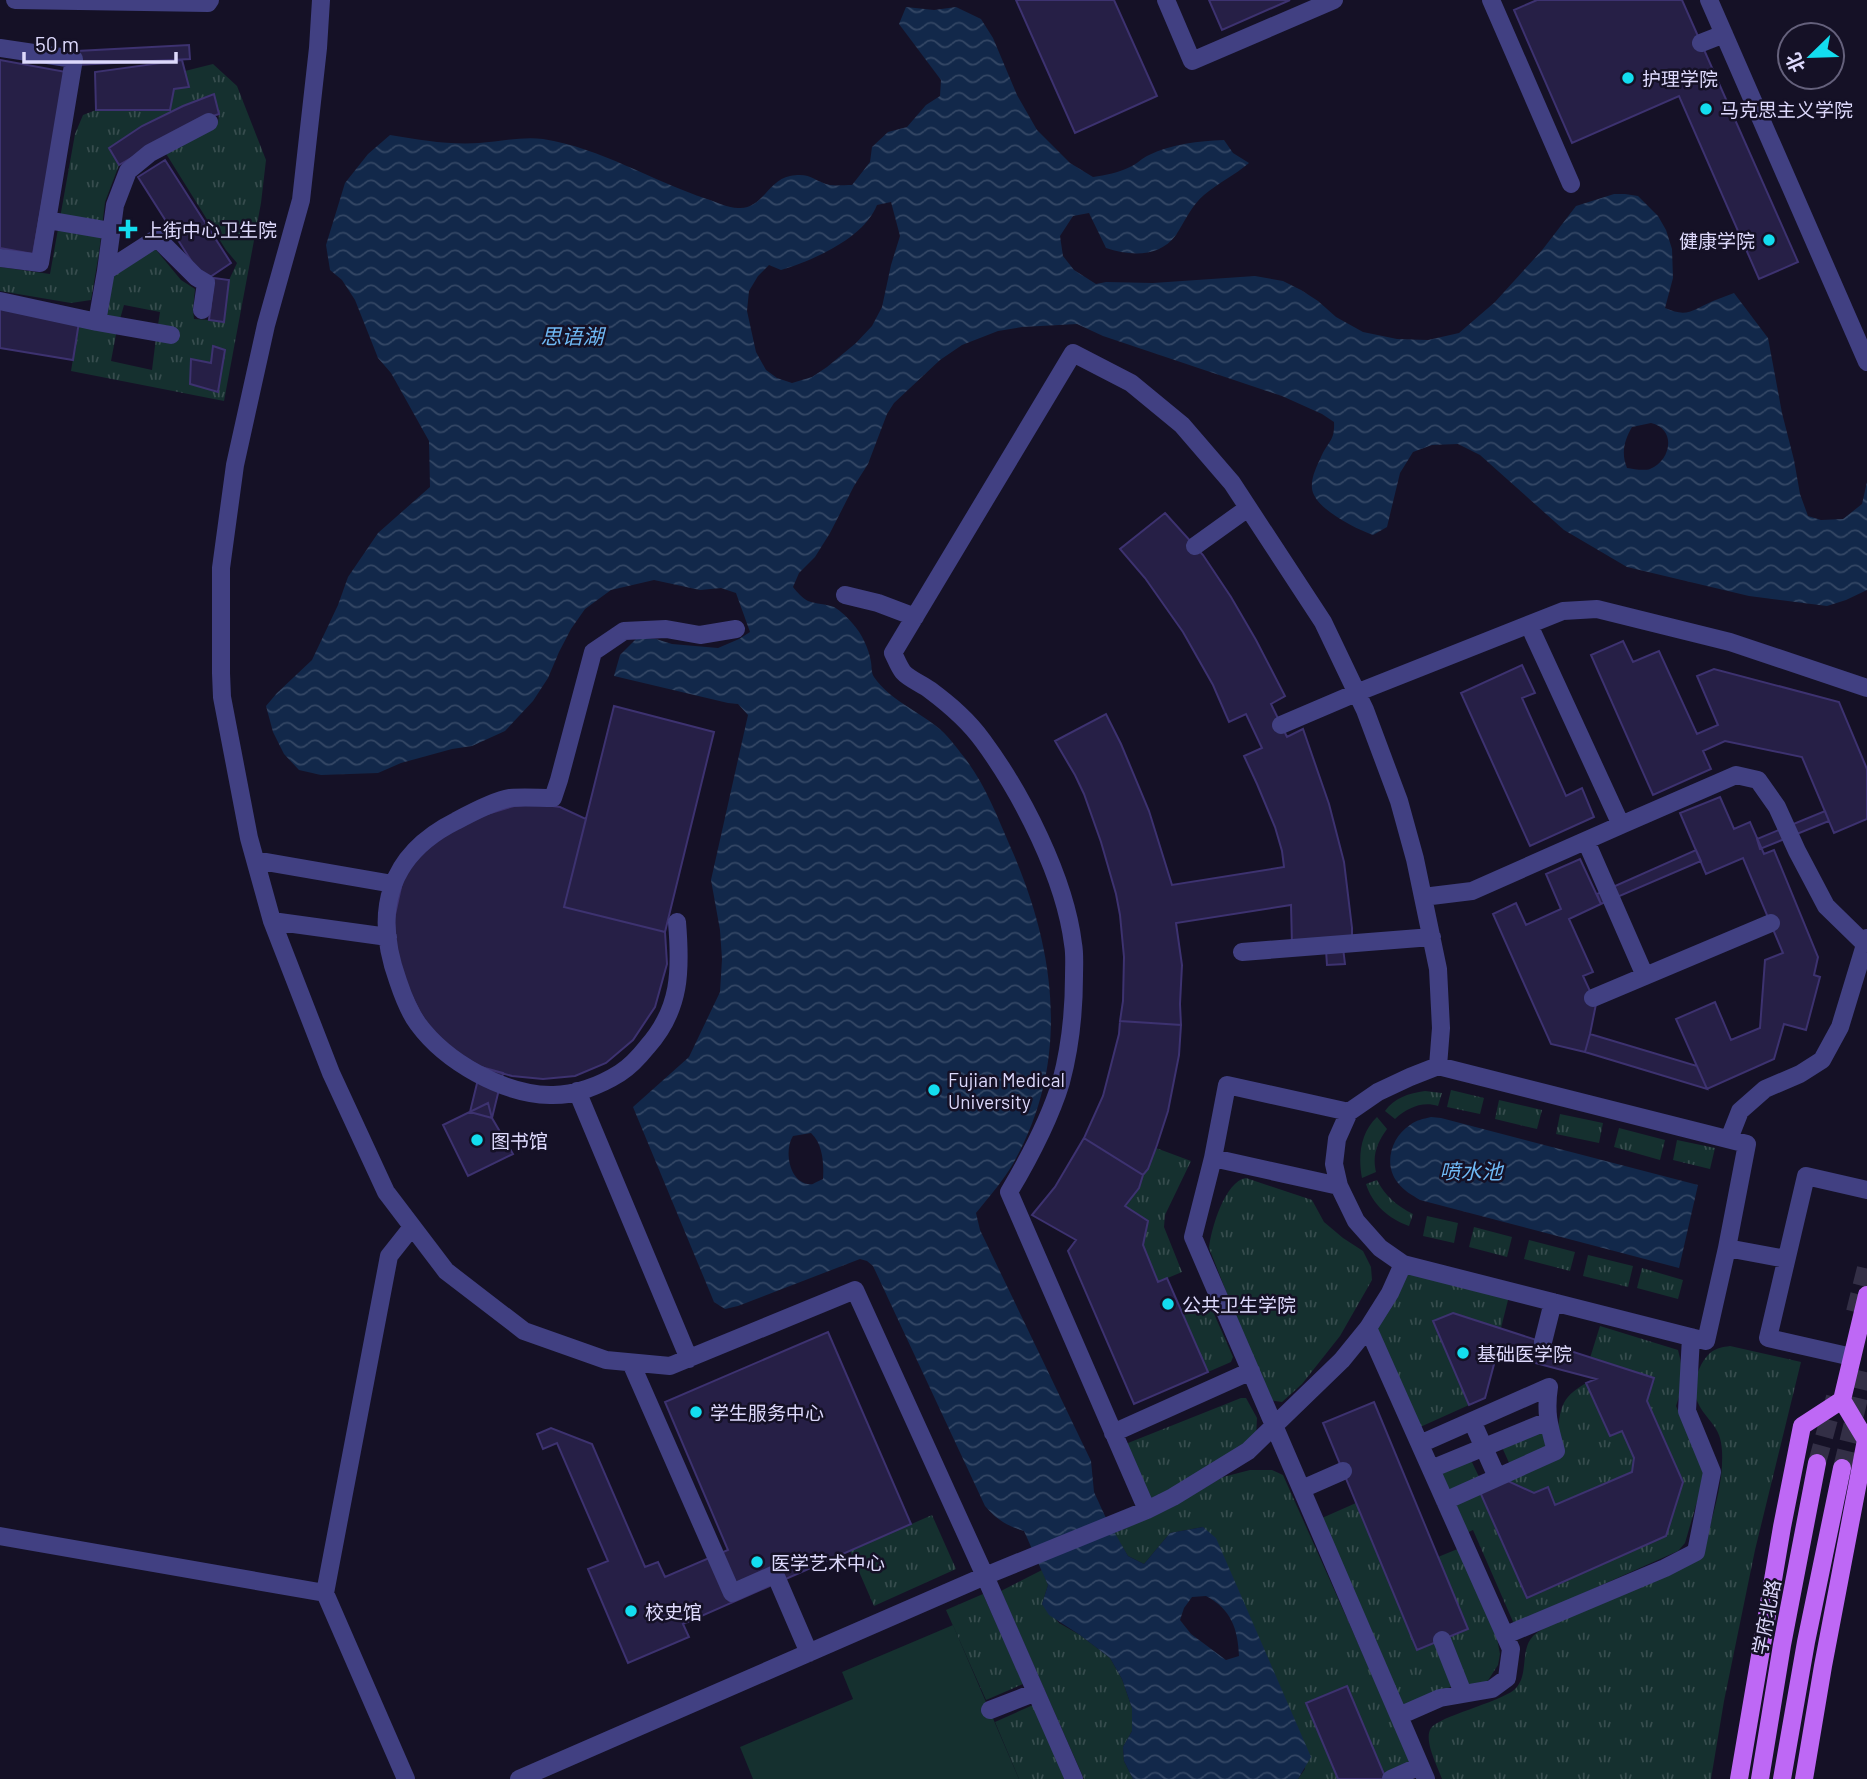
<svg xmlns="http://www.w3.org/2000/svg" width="1867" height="1779" viewBox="0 0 1867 1779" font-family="Barlow,'Noto Sans SC',sans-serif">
	<defs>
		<pattern id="grass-tufts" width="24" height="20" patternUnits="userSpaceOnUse" patternTransform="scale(1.75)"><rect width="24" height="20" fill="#15302f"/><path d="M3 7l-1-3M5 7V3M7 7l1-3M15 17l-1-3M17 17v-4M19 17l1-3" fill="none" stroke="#374d4e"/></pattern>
		<pattern id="water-waves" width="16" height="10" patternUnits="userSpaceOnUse" patternTransform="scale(1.75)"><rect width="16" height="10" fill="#12284a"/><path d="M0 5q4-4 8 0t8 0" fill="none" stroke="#344765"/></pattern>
	</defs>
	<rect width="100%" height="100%" fill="#151126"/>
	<path fill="url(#grass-tufts)" fill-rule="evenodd" d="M213 64 237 86 266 160 261 203 224 401 71 371 79 322 117 329 111 361 152 370 156 338 174 339 167 325H158L160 312 124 305 120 319 104 318 110 276 152 245 181 280 195 289 193 310 194 319 224 321 229 280 237 263 226 250 165 152 218 123 219 114 214 95 119 165 105 202 99 253 91 300 71 303 0 291V267L50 274 75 134 83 115 96 110H170L174 89 189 87 185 71ZM213 347 225 350 217 392 191 384V359L211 363Z
		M1451 1090 1484 1098 1480 1114 1447 1107Z
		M1425 1091 1442 1093 1438 1106C1422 1101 1407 1108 1395 1119L1385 1111C1394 1098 1409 1093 1425 1091Z
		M1499 1100 1542 1110 1537 1129 1495 1119Z
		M1560 1114 1603 1123 1599 1143 1556 1134Z
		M1377 1117 1387 1129C1377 1143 1372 1155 1376 1172L1362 1178C1358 1157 1360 1133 1377 1117Z
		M1619 1128 1665 1140 1660 1160 1614 1147Z
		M1677 1140 1715 1148 1710 1169 1673 1160Z
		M1156 1148 1191 1161 1165 1215 1164 1227 1182 1272 1158 1282 1125 1206 1139 1188 1143 1175 1148 1169Z
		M1246 1178 1312 1200 1324 1222 1343 1238 1363 1251 1371 1267 1372 1280 1340 1336 1302 1384 1282 1402 1269 1400 1209 1248C1211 1229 1225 1181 1246 1178Z
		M1377 1180C1385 1196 1397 1206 1413 1214L1409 1226C1389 1219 1372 1204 1366 1184Z
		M1427 1216 1458 1223 1454 1243 1423 1236Z
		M1474 1227 1512 1237 1507 1257 1469 1247Z
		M1529 1240 1575 1252 1570 1271 1524 1259Z
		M1588 1255 1633 1266 1628 1287 1583 1276Z
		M1642 1268 1683 1280 1678 1299 1637 1288Z
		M1405 1270 1509 1296 1501 1328 1453 1313 1434 1321 1469 1405 1418 1428 1374 1329Z
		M1208 1300 1233 1357 1231 1362 1208 1372 1181 1309Z
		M1600 1326 1678 1350C1684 1373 1684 1384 1676 1406L1705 1474 1685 1543 1678 1551 1514 1624 1473 1530 1464 1534 1451 1505 1480 1492 1527 1597 1666 1536 1683 1482 1647 1401 1654 1378 1590 1358Z
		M1730 1346 1801 1362 1755 1550 1724 1701 1711 1779H1442C1438 1767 1423 1740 1431 1728 1440 1716 1497 1703 1514 1690 1530 1676 1519 1651 1533 1636 1538 1631 1545 1628 1551 1624L1682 1568 1701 1558C1710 1523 1724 1486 1722 1451 1721 1425 1707 1422 1698 1403 1690 1388 1698 1364 1710 1353 1716 1348 1723 1347 1730 1346Z
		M1586 1383 1610 1436 1622 1431 1634 1458 1632 1472 1555 1505 1548 1487 1534 1493 1508 1481 1557 1437C1561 1408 1559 1399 1586 1383Z
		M1241 1398H1246L1257 1418 1256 1437 1150 1504 1123 1445Z
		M1541 1428 1549 1448 1510 1465 1501 1445Z
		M1470 1458 1479 1477 1445 1492 1437 1473Z
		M1250 1470H1272L1283 1475 1411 1762 1384 1774 1346 1686 1306 1703 1338 1779H1298L1305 1769 1203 1527 1170 1533 1144 1564 1128 1556 1114 1533 1168 1509 1223 1477Z
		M1356 1503 1417 1650 1435 1643 1453 1686 1400 1707 1322 1518Z
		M932 1515 956 1569 874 1606 850 1551Z
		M1460 1548 1497 1638 1500 1654 1498 1665 1487 1682 1473 1686 1464 1683 1446 1639 1468 1629 1438 1557Z
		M1042 1570 1048 1585 1042 1604 1059 1623 1080 1635 1110 1658 1122 1679 1132 1708V1731L1123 1747 1124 1761 1133 1779H1084L1001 1591Z
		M983 1594 1023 1684 986 1700 946 1610Z
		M1033 1705 1065 1779H1019L995 1722Z"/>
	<path fill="#15302f" d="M953 1625 1019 1779H753L740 1747 853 1699 842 1672Z"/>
	<path fill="url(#water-waves)" fill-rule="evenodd" d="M906 7 934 10 956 7 981 19 993 38 1017 95 1037 130 1070 163 1093 177C1106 175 1118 173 1130 167 1137 164 1142 158 1149 155 1171 144 1199 141 1224 140L1233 153 1249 163C1235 175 1218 183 1204 195 1192 205 1185 221 1176 235 1159 258 1130 256 1106 248L1089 213 1073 216 1060 236 1063 256 1074 270 1096 284 1106 282 1153 283 1255 276 1283 281 1301 290 1318 301 1336 317 1363 332 1397 339 1428 340 1459 333 1495 302 1543 249 1576 206 1614 194H1625L1638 196 1658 216 1666 230 1672 249 1673 278 1665 308C1687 318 1693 310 1713 301 1720 298 1727 296 1734 293L1768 338 1782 413 1794 460 1800 494 1808 516 1821 520 1843 519 1862 504 1867 482V590L1846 600 1827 606 1749 596 1627 567 1564 530 1480 455 1458 444 1432 445 1413 452 1400 473 1387 527 1373 535C1356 529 1321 511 1314 495 1308 483 1316 468 1321 457 1328 441 1335 441 1334 422L1322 414 1282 396 1103 336 1077 324 1022 327 998 331 962 345 940 360 894 403 887 414 868 464 854 486 830 533 815 557 799 573 793 587C797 592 802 598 808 601 816 604 826 604 834 607 840 610 849 619 853 624 862 634 869 649 871 662 872 668 871 672 874 677 889 699 916 710 936 726 947 734 956 747 964 757 985 784 997 816 1010 846 1056 949 1071 1060 1014 1162 1004 1180 989 1197 976 1213L980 1230 1091 1461 1094 1492 1105 1516 1128 1556 1144 1564 1170 1533 1203 1527 1216 1538 1311 1757 1298 1779H1133L1124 1761 1123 1747 1132 1731V1708L1122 1679 1110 1658 1080 1635 1049 1615 1042 1604 1048 1585 1024 1531C1007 1526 996 1519 985 1506L873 1266 867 1261 860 1259 738 1306 725 1309 714 1302 633 1107 689 1057 720 992 722 959 720 930 711 880 748 715 738 704 728 703 614 676 620 655 636 639H656L672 644 718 648 739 639 750 632 736 593 721 588 700 590 654 580 611 590 585 609 571 629 559 652 548 678 533 701 505 731 472 746 452 749 401 763 378 773 321 775 299 770 284 754 273 732 266 706 277 693 312 660 338 605 348 577 378 533 430 487 429 441 391 373 378 358 355 300 342 280 330 270 326 245 345 183 368 154 390 135C419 140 450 145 479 143 500 142 522 136 543 139 601 148 652 181 707 199 717 202 728 208 738 208 762 210 768 180 790 176 811 172 813 181 830 185 837 186 845 185 852 185L870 162 872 147 888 132 907 127 926 105 940 96 941 80 899 24ZM891 202 900 236 891 265 882 307 872 326 856 343 827 367 812 377 792 383 777 378 766 370 756 352 747 311 749 291 758 276 769 265 781 270C814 260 864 238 877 205ZM1651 423C1677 429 1671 461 1650 469 1644 471 1633 469 1627 468 1621 453 1624 441 1632 427ZM811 1133C823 1144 824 1164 823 1179 821 1180 814 1183 813 1184 790 1187 783 1151 793 1136ZM1206 1596C1231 1609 1238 1629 1239 1656L1226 1660 1191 1634 1180 1620 1184 1608 1192 1597Z
		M1431 1117 1441 1118 1698 1185 1679 1268 1420 1200C1412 1195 1404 1191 1398 1183 1383 1165 1391 1137 1410 1125 1416 1120 1423 1119 1431 1117Z"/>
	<path fill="#261f46" stroke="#3d3270" stroke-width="2" d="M1016 0H1114L1157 96 1075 133Z
		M1209 0H1290L1222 30Z
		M1537 0H1682L1798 262 1759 279 1679 96 1572 143 1514 10Z
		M189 45 190 59 77 65V51Z
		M0 60 66 72 33 254 0 248Z
		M182 60 189 87 174 89 170 110H96L95 72Z
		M214 94 219 114 194 122 119 165 109 148 142 126 183 106Z
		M165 160 231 263 204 281 138 177Z
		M214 278 229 280 224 322 209 320Z
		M0 307 79 322 73 360 0 348Z
		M213 346 225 350 218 392 190 384 191 359 211 363Z
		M1165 513 1203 555 1231 597 1256 640 1285 696 1271 704 1287 737 1303 729 1329 804 1344 862 1352 928V940L1292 944 1291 905 1176 923 1182 965 1180 1004 1181 1025 1120 1021 1123 1001 1124 957 1120 915 1116 894 1101 842 1084 794 1075 775 1055 741 1106 714 1121 744 1149 811 1172 885 1284 867 1282 851 1275 827 1257 784 1244 756 1262 748 1246 714 1229 722 1213 685 1183 632 1145 578 1120 549Z
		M1623 641 1633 662 1659 651 1697 734 1718 725 1697 676 1714 669 1839 702 1867 769V819L1834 833 1802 757 1725 741 1703 751 1711 769 1653 795 1591 655Z
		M1522 665 1535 693 1522 698 1566 796 1582 788 1594 817 1530 846 1461 693Z
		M614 706 714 732 665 932 564 907Z
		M1720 797 1734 829 1750 822 1764 854 1774 850 1818 957 1814 975 1820 977 1806 1030 1784 1024 1774 1059 1707 1089 1676 1019 1715 1002 1731 1040 1760 1028 1765 960 1783 953 1743 858 1706 874 1680 813Z
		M537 804 560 807 586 819 564 907 665 932 667 964 655 1007 633 1040 606 1063 575 1076 543 1079 512 1076 481 1067 450 1049 429 1030 402 977 392 928 405 869 437 838 474 818 514 806Z
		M1825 811 1829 821 1760 849 1757 839Z
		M1696 850 1701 861 1601 904 1597 894Z
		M1580 859 1601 904 1569 919 1593 972 1583 976 1596 1004 1590 1034 1585 1052 1551 1044 1493 914 1516 903 1526 925 1561 909 1546 874Z
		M1343 948 1345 964 1327 965 1326 950Z
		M1120 1021 1181 1025 1179 1055 1168 1111 1157 1145 1148 1169 1143 1175 1084 1138 1103 1096 1119 1034Z
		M1590 1034 1697 1066 1707 1089 1585 1052Z
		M481 1067 503 1073 492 1118 470 1112Z
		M488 1103 492 1118 513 1154 468 1176 443 1125Z
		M1084 1138 1143 1175 1139 1188 1125 1206 1148 1221 1143 1245 1158 1282 1167 1278 1208 1372 1134 1404 1068 1251 1076 1240 1032 1215 1055 1187Z
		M1453 1313 1654 1378 1647 1401 1683 1482 1666 1536 1527 1598 1480 1492 1508 1481 1534 1493 1548 1487 1555 1505 1632 1472 1634 1458 1622 1431 1610 1436 1586 1383 1596 1379 1497 1353 1485 1398 1469 1405 1433 1321Z
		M828 1332 911 1524 683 1624 689 1637 628 1663 588 1569 608 1561 557 1443 543 1449 537 1434 551 1428 592 1444 645 1567 658 1562 665 1577 728 1550 665 1402Z
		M1374 1402 1468 1629 1417 1650 1323 1423Z
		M1347 1686 1386 1779H1338L1306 1703Z"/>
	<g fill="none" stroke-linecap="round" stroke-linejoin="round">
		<path stroke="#332f46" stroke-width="18" stroke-dasharray="18 9" stroke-linecap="butt" d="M1855 1312 1867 1264
			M1817 1463 1835 1397
			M1842 1468 1867 1365"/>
		<path stroke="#414082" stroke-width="18" d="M15 0 208 3 210 0
			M321 0 318 48 301 200 266 325 235 465 221 568V673L222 697 249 838 272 921 331 1073 386 1192 446 1271 524 1331 606 1360 670 1366 855 1290 985 1576 1074 1779
			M1166 0 1192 61 1334 0
			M1491 0 1571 184
			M1709 0 1867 362
			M1701 43 1724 34
			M0 48 74 59 40 263 0 258
			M47 220 111 231
			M106 271 157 238 196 277 206 283 202 310
			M0 301 97 322 171 335
			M97 322 106 271 115 205 128 171 150 153 209 122
			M1195 546 1248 508
			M845 595 878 603 915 617
			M1281 725 1356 693 1563 611 1597 609 1730 642 1867 688
			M1621 825 1736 775 1758 780 1777 807 1797 851 1826 906 1865 944
			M1586 841 1645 976
			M255 860 393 884
			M1423 897 1472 891 1621 825 1529 625
			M272 921 388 937
			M677 922C681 970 681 1009 647 1047 639 1057 631 1066 620 1073 601 1085 574 1096 550 1095 503 1094 446 1062 418 1024 409 1012 403 996 398 981 373 912 388 855 456 821 469 814 497 800 510 798 524 797 539 798 553 798L559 780 593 652 624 631 666 629 700 635 736 629
			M1242 952 1432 937
			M1593 998 1771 923
			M1438 1066 1747 1144 1727 1248 1706 1341 1403 1264 1380 1248 1356 1221 1339 1186 1334 1164 1337 1139 1349 1112 1378 1092 1410 1077Z
			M577 1091 689 1359
			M1729 1139 1740 1111 1765 1089 1800 1074 1822 1060 1840 1027 1867 938
			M1213 1158 1227 1085 1349 1112
			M1339 1186 1213 1158 1193 1237 1426 1779
			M1727 1248 1786 1259
			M1368 1328 1511 1649 1507 1678 1492 1689 1440 1698 1399 1716
			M1543 1342 1553 1302
			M1852 1357 1768 1338 1806 1176 1867 1190
			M631 1363 732 1593 775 1574 809 1653
			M1472 1421 1497 1477
			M1113 1433 1251 1371
			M1420 1444 1549 1387
			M1431 1469 1548 1421
			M1302 1489 1343 1471
			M1445 1501 1556 1451C1549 1426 1545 1413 1549 1387
			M1147 1510 1009 1192C1028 1160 1050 1118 1061 1082 1070 1048 1074 1011 1074 976 1074 966 1075 954 1073 944 1065 878 1022 794 983 741 968 720 950 705 930 690 922 684 909 679 903 672 899 667 896 659 893 653L1073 353 1131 383 1182 425 1232 483 1323 622 1365 710 1399 801 1415 859 1438 969 1441 1028 1438 1066
			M0 1536 325 1593
			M1506 1635 1665 1568 1696 1552 1712 1472 1687 1411 1691 1337
			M1442 1640 1463 1693
			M990 1710 1036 1692
			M406 1779 325 1593 389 1256 412 1227
			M519 1779 985 1576 1147 1510 1173 1497 1248 1451 1342 1360 1368 1328 1390 1293 1403 1264
			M1391 1779 1420 1766"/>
		<path stroke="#be68f5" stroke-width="18" d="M1739 1779 1782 1527 1802 1426 1842 1400 1867 1295
			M1760 1779 1782 1645 1817 1463
			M1782 1779 1806 1642 1842 1468
			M1804 1779 1823 1666 1866 1440 1842 1400"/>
	</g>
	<g fill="#13ddef" stroke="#151126" stroke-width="2.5">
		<circle cx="1628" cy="78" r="7"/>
		<circle cx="1706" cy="109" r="7"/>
		<path d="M124.5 218.5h7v7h7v7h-7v7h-7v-7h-7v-7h7z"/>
		<circle cx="1769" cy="240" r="7"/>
		<circle cx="934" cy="1090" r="7"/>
		<circle cx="477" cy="1140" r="7"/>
		<circle cx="1168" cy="1304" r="7"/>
		<circle cx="1463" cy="1353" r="7"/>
		<circle cx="696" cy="1412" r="7"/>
		<circle cx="757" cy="1562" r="7"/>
		<circle cx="631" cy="1611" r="7"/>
	</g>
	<g text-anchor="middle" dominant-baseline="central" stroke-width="5" stroke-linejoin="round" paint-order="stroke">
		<g font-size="19" fill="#ddd9fc" stroke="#151126" text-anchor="start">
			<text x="1642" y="78">护理学院</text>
			<text x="1720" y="109">马克思主义学院</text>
			<text x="144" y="229">上街中心卫生院</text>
			<text x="1755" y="240" text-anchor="end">健康学院</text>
			<text x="948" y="1079">Fujian Medical<tspan x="948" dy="22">University</tspan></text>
			<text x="491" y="1140">图书馆</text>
			<text x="1182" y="1304">公共卫生学院</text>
			<text x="1477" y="1353">基础医学院</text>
			<text x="710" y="1412">学生服务中心</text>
			<text x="771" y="1562">医学艺术中心</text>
			<text x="645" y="1611">校史馆</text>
		</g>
		<g font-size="19" fill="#ddd9fc" stroke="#151126">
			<text transform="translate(1766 1617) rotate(-79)">学府北路</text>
		</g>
		<g font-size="21" font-style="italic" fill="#6fb9f5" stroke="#151126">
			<text x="572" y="335">思语湖</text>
			<text x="1471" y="1170">喷水池</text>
		</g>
	</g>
	<g transform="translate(1811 56) rotate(247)"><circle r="33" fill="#151126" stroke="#65617c" stroke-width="2"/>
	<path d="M0-5L12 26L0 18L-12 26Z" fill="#13ddef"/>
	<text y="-10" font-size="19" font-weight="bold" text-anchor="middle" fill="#ddd9fc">北</text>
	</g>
	<path d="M24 52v10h152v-10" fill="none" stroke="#ddd9fc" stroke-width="3.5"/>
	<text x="35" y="52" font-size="21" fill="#ddd9fc" stroke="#151126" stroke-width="5" paint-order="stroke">50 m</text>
</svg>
